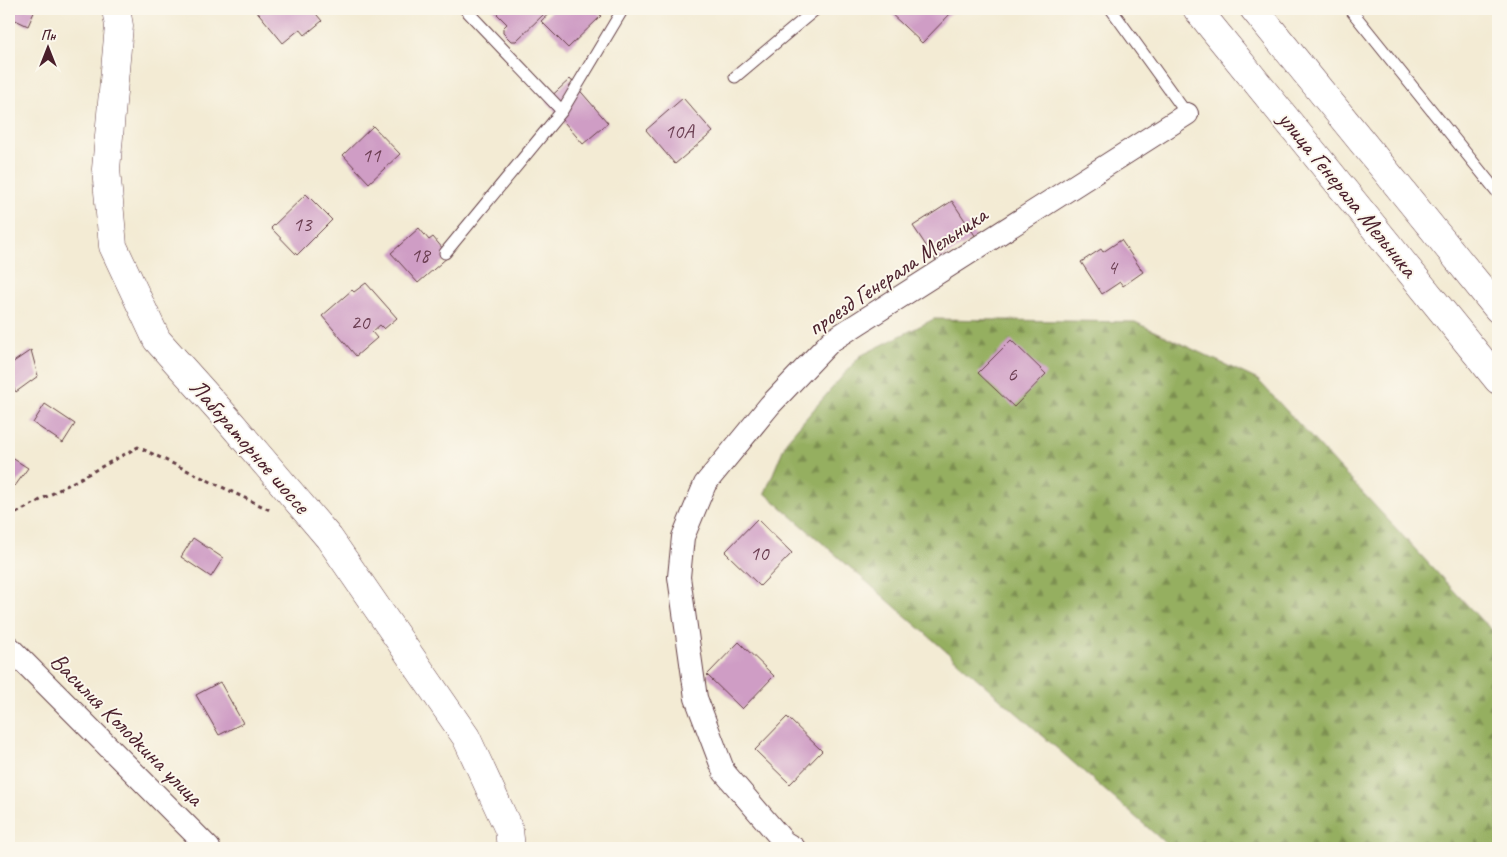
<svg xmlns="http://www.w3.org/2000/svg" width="1507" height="857" viewBox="0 0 1507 857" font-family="Caveat,sans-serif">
	<defs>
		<pattern id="forest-firs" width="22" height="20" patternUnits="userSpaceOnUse" patternTransform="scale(1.25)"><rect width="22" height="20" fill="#95af61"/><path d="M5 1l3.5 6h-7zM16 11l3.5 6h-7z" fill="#7c8e50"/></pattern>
	</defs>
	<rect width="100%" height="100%" fill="#fbf7ec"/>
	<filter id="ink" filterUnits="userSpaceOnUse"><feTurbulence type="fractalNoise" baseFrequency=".02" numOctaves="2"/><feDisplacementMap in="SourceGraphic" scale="10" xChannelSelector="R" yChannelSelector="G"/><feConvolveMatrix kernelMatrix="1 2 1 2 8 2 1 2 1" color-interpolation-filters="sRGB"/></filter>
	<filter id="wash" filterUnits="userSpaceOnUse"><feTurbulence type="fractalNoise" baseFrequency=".0096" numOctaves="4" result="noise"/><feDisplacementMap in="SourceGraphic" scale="20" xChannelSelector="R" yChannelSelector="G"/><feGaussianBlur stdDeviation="1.12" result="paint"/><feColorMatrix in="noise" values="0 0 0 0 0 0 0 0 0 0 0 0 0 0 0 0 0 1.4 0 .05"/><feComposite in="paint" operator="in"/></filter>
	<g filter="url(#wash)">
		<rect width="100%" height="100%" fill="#f3ebd4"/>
		<path fill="url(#forest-firs)" stroke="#706746" d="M934 319 1135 322 1258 380 1482 621 1498 635V848H1171L765 493 787 440 860 356Z"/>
		<g id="blocks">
			<path fill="#cf9dc5" d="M9 9H32L35 10 28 26 9 17Z
				M255 9H312L322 21 305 35 300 29 283 43Z
				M492 9H539L544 14 516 41H511L503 33V28L507 24Z
				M554 9H595L601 16 568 48 541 21Z
				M886 9H952L954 10 922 43Z
				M570 79 608 123 583 144 546 101Z
				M683 98 713 132 675 164 646 130Z
				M373 126 400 154 369 183 343 155Z
				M306 194 332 220 297 255 271 228Z
				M952 201 976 237 937 262 913 226Z
				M419 228 429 240 433 237 449 256 418 283 391 253Z
				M1121 240 1143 272 1123 286 1120 282 1102 294 1081 262 1101 249 1103 252Z
				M366 283 397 318 384 329 380 325 372 332 377 338 356 356 322 316 352 290 354 292Z
				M1011 340 1046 374 1014 407 978 373Z
				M31 350 38 376 16 392 9 381V365Z
				M45 404 75 424 63 443 33 423Z
				M9 456 28 468 15 486 9 482Z
				M757 519 792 553 760 586 725 552Z
				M193 538 223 558 211 577 181 557Z
				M739 642 774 676 742 709 707 675Z
				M220 682 243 723 219 735 196 695Z
				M787 717 822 751 790 784 755 750Z"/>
		</g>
	</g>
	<g filter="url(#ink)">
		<use href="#blocks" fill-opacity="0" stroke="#633e44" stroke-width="1"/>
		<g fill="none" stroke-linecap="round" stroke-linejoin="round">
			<defs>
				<path id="service" d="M465 9 562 111
					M1111 9 1187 114
					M1350 9 1498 193
					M735 77 816 9
					M445 253 562 111 623 9"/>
				<path id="minor" d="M9 647 209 848
					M794 848 784 842 724 772 696 698 679 577 683 537 705 484 770 405 831 341 1187 114"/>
				<path id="secondary" d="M116 9 119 26 106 169 113 246 157 340 225 416 329 538 466 737 509 830 511 848"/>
				<path id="primary" d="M1197 9 1498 380
					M1254 9 1498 309"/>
			</defs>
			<use href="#service" stroke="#633e44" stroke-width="13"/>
			<use href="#minor" stroke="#633e44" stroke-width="24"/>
			<use href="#secondary" stroke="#633e44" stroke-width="29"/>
			<use href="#primary" stroke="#633e44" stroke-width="29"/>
			<path stroke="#633e44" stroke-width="3" stroke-dasharray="4 4" stroke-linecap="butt" d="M9 517 138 447 270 510"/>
			<use href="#service" stroke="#fff" stroke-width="11"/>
			<use href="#minor" stroke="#fff" stroke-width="22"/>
			<use href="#secondary" stroke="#fff" stroke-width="28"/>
			<use href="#primary" stroke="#fff" stroke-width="28"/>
		</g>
	</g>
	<g text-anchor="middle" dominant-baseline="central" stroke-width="4" stroke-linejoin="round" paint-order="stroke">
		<g font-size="21" fill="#6b3e52">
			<text x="679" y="131">10А</text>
			<text x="371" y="155">11</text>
			<text x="302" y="224">13</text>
			<text x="420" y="255">18</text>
			<text x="1112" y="267">4</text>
			<text x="360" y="322">20</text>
			<text x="1012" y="374">6</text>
			<text x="759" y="553">10</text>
		</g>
		<g font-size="24" fill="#4a1f2b" stroke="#fbf7ec">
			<text transform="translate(1348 194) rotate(51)">улица Генерала Мельника</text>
			<text transform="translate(897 271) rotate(-34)">проезд Генерала Мельника</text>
			<text transform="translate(250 446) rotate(49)">Лабораторное шоссе</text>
			<text transform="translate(127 729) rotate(45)">Василия Колодкина улица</text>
		</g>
	</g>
	<rect width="1507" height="857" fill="none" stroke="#fbf7ec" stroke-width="30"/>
	<g transform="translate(48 48)" stroke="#fbf7ec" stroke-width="4" paint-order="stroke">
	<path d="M0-4L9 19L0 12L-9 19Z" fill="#4a1f2b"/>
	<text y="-8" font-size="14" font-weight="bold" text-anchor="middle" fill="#4a1f2b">Пн</text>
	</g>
</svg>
